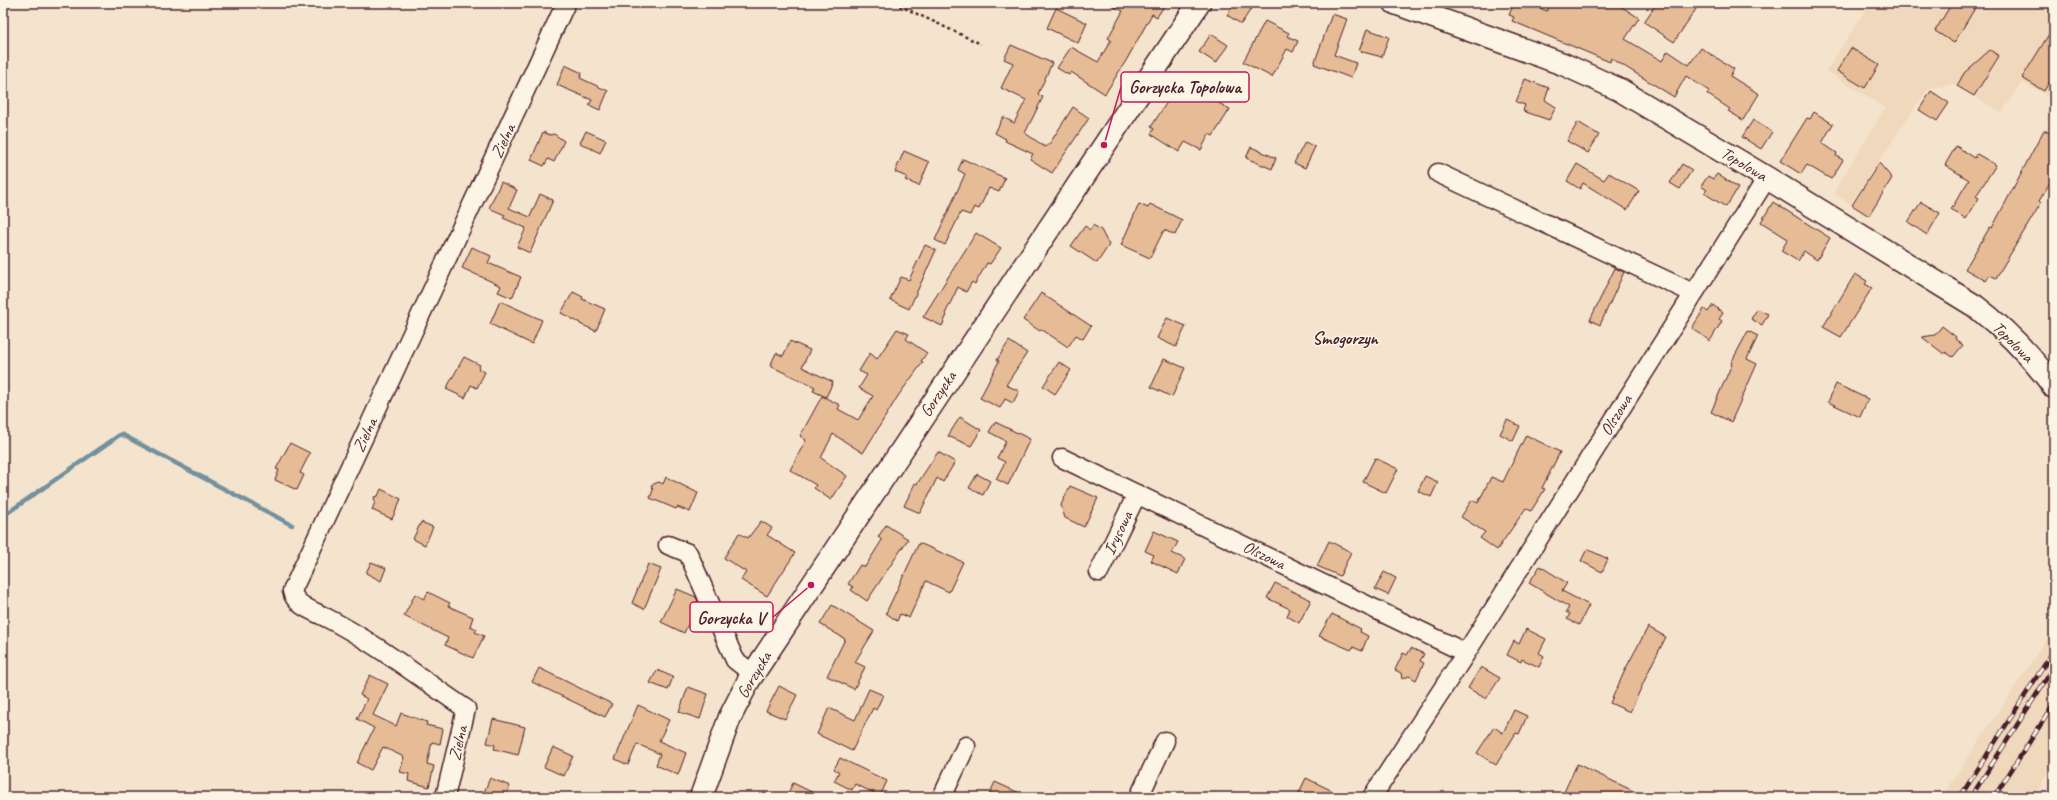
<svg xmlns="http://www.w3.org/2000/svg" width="2057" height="800" viewBox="0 0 2057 800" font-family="Caveat,sans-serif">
	<rect width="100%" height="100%" fill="#f5e4cd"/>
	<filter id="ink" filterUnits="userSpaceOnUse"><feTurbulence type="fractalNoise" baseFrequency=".025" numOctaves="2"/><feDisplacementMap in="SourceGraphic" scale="8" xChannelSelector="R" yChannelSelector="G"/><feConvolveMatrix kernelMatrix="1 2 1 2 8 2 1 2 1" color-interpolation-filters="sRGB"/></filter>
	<g filter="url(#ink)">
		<path fill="#f0d8bc" d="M1870 3H2054V89L2049 97 2022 82 2002 113 1953 84 1927 90 1850 204 1833 193 1885 108 1826 71Z
			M2054 628V759L2035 797H1941Z"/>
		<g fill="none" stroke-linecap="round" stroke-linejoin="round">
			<path stroke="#72909d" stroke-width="4.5" d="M3 516 121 434 292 525"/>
		</g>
		<path fill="#e6bc96" stroke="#4a1f2b" d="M1106 3H1166L1157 17 1152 14 1127 59 1105 94 1071 72 1069 75 1057 68 1071 47 1098 62 1111 40 1108 38 1123 11Z
			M1235 3H1255L1241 24 1227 15Z
			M1514 3H1528L1547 11 1550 3H1616L1639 18 1625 39 1662 61 1668 51 1689 65 1701 48 1734 69 1730 76 1759 94 1743 120 1728 111 1730 109 1707 94 1709 91 1686 76 1674 97 1611 58 1610 62 1512 21 1514 17 1509 15Z
			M1657 3H1700L1674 42 1644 22Z
			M1952 3H1967L1975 8 1954 43 1935 31Z
			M1056 8 1087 23 1078 43 1047 28Z
			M1332 14 1347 19 1334 55 1356 63 1351 78 1314 64Z
			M1265 21 1289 33 1287 36 1298 41 1293 52 1287 49 1272 77 1243 62Z
			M2054 26V74L2044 91 2022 78Z
			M1367 29 1389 37 1382 57 1359 51Z
			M1211 34 1228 45 1216 63 1199 52Z
			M1011 45 1052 63 1038 94 1043 97 1025 133 1045 147 1050 143 1073 107 1089 118 1052 173 1030 159 1033 154 1005 141 1006 139 995 133 1003 117 1014 123 1026 100 1001 88 1013 63 1004 59Z
			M1851 48 1879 65 1865 88 1837 71Z
			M1990 50 1999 56 1974 96 1957 86 1964 73Z
			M565 65 582 73 580 78 608 91 600 110 589 105 592 100 557 85Z
			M1185 74 1210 89 1205 96 1230 109 1213 136 1209 134 1201 150 1185 142 1179 152 1151 134 1154 129 1151 127Z
			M1525 79 1549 88 1545 100 1556 107 1549 120 1523 111 1525 105 1516 102Z
			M1931 91 1949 103 1937 121 1919 110Z
			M1814 112 1833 124 1822 143 1837 153 1836 156 1843 160 1831 179 1807 165 1801 174 1780 161 1807 118 1810 119Z
			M1753 120 1772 132 1761 149 1742 137Z
			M1578 122 1599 135 1588 153 1567 141Z
			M2044 130 2054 135V176L2039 201 2041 203 1996 278 1990 275 1986 281 1965 269 1990 227 1992 228Z
			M586 131 606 140 600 153 580 143Z
			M543 132 550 135 554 134 564 141 554 162 548 159 544 166 531 160Z
			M1305 142 1315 147 1305 168 1294 163Z
			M1956 146 1975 158 1977 154 1996 165 1976 196 1979 198 1966 219 1951 209 1969 180 1945 165Z
			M1251 147 1276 158 1272 169 1246 158Z
			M904 151 929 162 919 186 905 180 907 177 895 172Z
			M963 159 1005 178 999 192 989 188 979 209 974 207 970 215 961 212 945 245 935 240 965 174 958 170Z
			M1879 163 1892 178 1869 216 1852 205Z
			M1577 164 1604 180 1609 173 1639 191 1627 210 1583 183 1580 189 1567 181Z
			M1682 164 1692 170 1680 189 1670 183Z
			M1717 174 1738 188 1726 207 1704 193 1707 190 1701 186 1708 176 1713 179Z
			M501 182 517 190 509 208 530 217 540 194 553 200 530 253 517 247 526 228 503 218 505 215 489 208Z
			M1773 202 1830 238 1817 260 1804 251 1798 261 1781 251 1788 239 1761 222Z
			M1921 202 1940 213 1927 235 1908 222Z
			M1139 204 1148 208 1150 204 1182 220 1175 235 1164 230 1150 258 1121 245Z
			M1093 225 1101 230 1109 245 1097 263 1071 246 1085 226 1090 230Z
			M976 233 1001 248 990 264 987 263 975 284 972 282 966 292 958 287 945 314 947 315 942 326 923 317Z
			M925 245 936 250 909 309 890 300 901 277 909 280Z
			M472 247 491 256 488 263 521 277 512 298 498 292 501 286 462 268Z
			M1615 268 1624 272 1600 325 1590 320Z
			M1855 274 1867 281 1865 284 1872 288 1841 337 1823 327Z
			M573 292 583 297 582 299 605 309 596 331 580 324V323L561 313Z
			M1041 293 1091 326 1083 339 1076 335 1068 347 1041 329 1040 331 1023 320Z
			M500 301 542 320 532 344 490 324Z
			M1713 305 1723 313 1719 319 1722 321 1710 341 1692 328 1704 309 1708 312Z
			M1757 309 1768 314 1762 325 1751 319Z
			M1167 318 1186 326 1176 347 1157 338Z
			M1942 326 1956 337 1955 339 1963 345 1953 357 1945 352 1944 354 1922 337 1935 335Z
			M897 329 909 334 906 339 927 353 921 361 923 362 898 396 863 453 833 434 821 458 847 476 831 500 814 488 816 485 790 470 806 440 800 436 822 396 840 405 838 409 858 420 873 396 859 388 867 375 859 371 870 353 877 359Z
			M1748 331 1758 336 1747 359 1757 364 1731 422 1711 412 1732 364 1731 363Z
			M790 341 810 350 802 367 833 382 826 397 813 391 815 387 770 366 776 353 783 356Z
			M1009 341 1027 353 1006 385 1019 391 1013 403 1005 399 1000 408 980 398 999 361 997 360Z
			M464 357 480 365 478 369 485 372 477 388 471 385 465 398 446 389Z
			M1164 359 1185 368 1172 397 1151 387Z
			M1059 362 1071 370 1055 394 1043 386Z
			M1836 384 1868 399 1860 417 1828 402Z
			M960 417 981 430 971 446 948 436Z
			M1507 420 1520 426 1513 441 1500 434Z
			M995 422 1030 439 1008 485 996 479 1005 462 997 458 1006 441 989 432Z
			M1526 435 1560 452 1542 488 1545 489 1531 511 1526 508 1497 550 1480 538 1485 532 1461 517 1472 500 1478 503 1491 477 1503 482Z
			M290 443 310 453 300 473 304 475 297 490 275 480 279 470 276 469Z
			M938 452 955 462 943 482 937 478 920 513 904 506 915 483 917 484Z
			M1375 458 1398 469 1386 493 1363 482Z
			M977 474 990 481 983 495 969 488Z
			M1425 476 1438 482 1431 497 1418 491Z
			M666 477 698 493 690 512 677 507 676 509 650 498 653 490 651 485 659 482 663 484Z
			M1070 486 1098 498 1084 527 1065 518 1061 505Z
			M381 489 401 499 392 519 372 510 375 502 374 497 378 496Z
			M761 521 772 528 767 535 795 553 767 596 741 580 746 572 724 558 739 533 748 538Z
			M421 522 433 527 425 545 413 539Z
			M886 525 908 539 867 601 851 590 853 587 848 584 860 565 865 567 882 540 878 537Z
			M1154 531 1178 542 1172 553 1185 559 1178 574 1151 561 1154 555 1145 551Z
			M1329 541 1351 552 1340 576 1317 566Z
			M919 543 963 562 949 592 926 581 909 618 900 614 897 621 886 613Z
			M1587 549 1608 559 1602 572 1581 561Z
			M371 562 386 568 381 581 366 573Z
			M648 564 661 569 644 609 632 603Z
			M1540 566 1567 583 1562 591 1589 605 1579 625 1567 619 1570 614 1566 612 1569 607 1529 583Z
			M1384 572 1396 578 1388 595 1375 589Z
			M1275 583 1311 600 1299 623 1287 616 1290 609 1267 598Z
			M677 589 696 597 698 602 684 633 661 622Z
			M428 592 450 603 448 606 473 617 470 626 477 629 475 632 484 636 473 658 445 645 448 638 404 616 415 594 424 599Z
			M832 605 874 631 855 662 865 667 854 689 827 676 845 639 820 624Z
			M1332 614 1361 629 1360 632 1368 636 1362 651 1353 647 1351 650 1319 636Z
			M1648 627 1666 637 1653 662 1630 712 1610 703 1626 668Z
			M1526 629 1546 639 1539 653 1544 656 1539 667 1522 659 1521 662 1507 655 1514 641 1519 644Z
			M1411 648 1424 654 1420 661 1424 663 1416 680 1409 676 1402 679 1401 673 1395 670 1403 653 1407 655Z
			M1481 667 1500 678 1486 699 1468 688Z
			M539 668 612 704 605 717 532 682Z
			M657 670 673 677 668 690 650 683Z
			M370 675 388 684 373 715 396 726 401 713 427 722 426 725 443 729 440 744 432 742 427 764 434 766 429 787 408 781 409 774 400 772 404 757 383 747 371 770 357 763 374 728 357 719 367 699 360 695Z
			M779 686 797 695 785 719 766 711Z
			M688 687 708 694 700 719 679 712Z
			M869 689 883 695 876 710 873 708 852 751 817 734 829 708 855 720Z
			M638 705 669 720 659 741 686 753 678 775 656 765 660 754 637 744 628 765 615 759Z
			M1514 710 1527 716 1519 734 1516 733 1496 765 1477 753 1494 727 1503 733Z
			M493 719 525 727 518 755 494 749 495 745 487 743Z
			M553 747 573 756 564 776 544 767Z
			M840 758 887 781 880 796 855 784 852 790 834 781 839 772 834 769Z
			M1577 764 1646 797H1575L1564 792Z
			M490 778 510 786 505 797H482Z
			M1306 778 1345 797H1297Z
			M995 782 1028 797H988Z
			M793 783 822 797H786Z"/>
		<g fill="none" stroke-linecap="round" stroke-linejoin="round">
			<defs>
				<path id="minor" d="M1438 173 1693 293
					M1062 458 1466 653
					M668 545 688 553 735 660 753 674
					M1099 572 1137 494
					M445 797 466 709C420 678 376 643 327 618 314 611 295 606 292 591L566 3
					M942 797 966 746
					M1139 797 1165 741
					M1372 797 1466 653 1767 178"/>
				<path id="tertiary" d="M1395 3 1563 64 1620 90 1767 178 1975 306C2005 329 2032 357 2054 387
					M701 797 730 717 749 680 1199 3"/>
			</defs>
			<use href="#minor" stroke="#4a1f2b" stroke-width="21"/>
			<use href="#tertiary" stroke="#4a1f2b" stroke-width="25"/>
			<path stroke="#4a1f2b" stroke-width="2.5" stroke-dasharray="3 3" stroke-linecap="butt" d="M894 3 981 44"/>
			<use href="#minor" stroke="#fcf5e5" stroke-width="18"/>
			<use href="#tertiary" stroke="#fcf5e5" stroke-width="22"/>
			<defs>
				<path id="rail" d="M1960 797 2054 650
					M1971 797 2054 667
					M1994 797 2054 704"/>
			</defs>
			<use href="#rail" stroke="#4a1f2b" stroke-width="4.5"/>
			<use href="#rail" stroke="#fcf5e5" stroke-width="3" stroke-dasharray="9" stroke-linecap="butt"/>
		</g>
	</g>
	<g text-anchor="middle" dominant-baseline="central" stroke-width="3" stroke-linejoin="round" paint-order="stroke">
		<g font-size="17" fill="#4a1f2b" stroke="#fcf5e5">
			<text transform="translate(503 141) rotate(-65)">Zielna</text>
			<text transform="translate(1744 164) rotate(31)">Topolowa</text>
			<text transform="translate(2013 342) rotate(45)">Topolowa</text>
			<text transform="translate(938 394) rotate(-56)">Gorzycka</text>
			<text transform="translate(1616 415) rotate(-58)">Olszowa</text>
			<text transform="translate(365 435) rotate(-65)">Zielna</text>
			<text transform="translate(1118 533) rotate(-64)">Irysowa</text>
			<text transform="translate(1264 555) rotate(26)">Olszowa</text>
			<text transform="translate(754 675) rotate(-59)">Gorzycka</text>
			<text transform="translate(458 743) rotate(-77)">Zielna</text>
		</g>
		<g font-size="18" font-weight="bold" fill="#4a1f2b" stroke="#fcf5e5">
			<text x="1345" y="338">Smogorzyn</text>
		</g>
	</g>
	<path fill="none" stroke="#c2185b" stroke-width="1.5" d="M1104 145L1121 87M811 585L773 617"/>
	<g fill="#c2185b" stroke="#fcf5e5" stroke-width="1.5">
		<circle cx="1104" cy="145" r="4"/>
		<circle cx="811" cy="585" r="4"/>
	</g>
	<g fill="#fcf5e5" stroke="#c2185b" stroke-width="1.5">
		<rect x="1121" y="72" width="128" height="30" rx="4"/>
		<rect x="690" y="602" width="83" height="30" rx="4"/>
	</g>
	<g font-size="18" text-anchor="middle" font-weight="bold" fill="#4a1f2b">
		<text x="1185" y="93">Gorzycka Topolowa</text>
		<text x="731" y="624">Gorzycka V</text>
	</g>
	<rect width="2057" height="800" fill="none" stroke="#fcf5e5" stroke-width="16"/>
	<rect x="8" y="8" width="2041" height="784" fill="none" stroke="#4a1f2b" stroke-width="1.5" filter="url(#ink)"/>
</svg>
